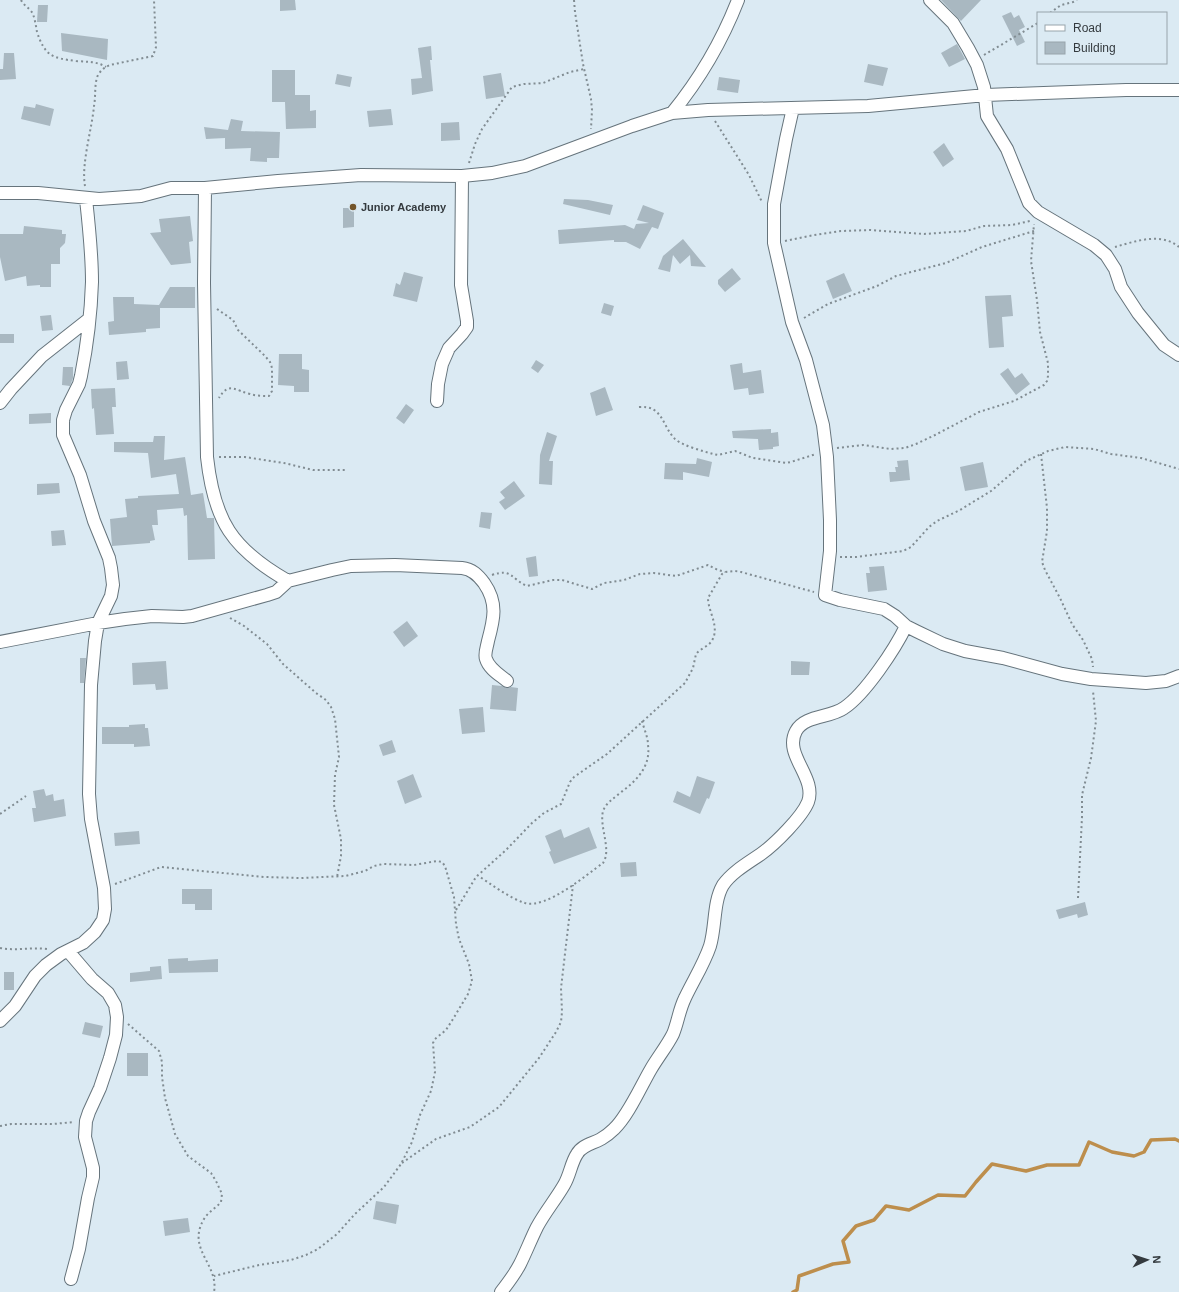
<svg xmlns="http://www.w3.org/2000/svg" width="1179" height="1292" viewBox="0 0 1179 1292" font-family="Helvetica,sans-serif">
	<rect width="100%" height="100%" fill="#dbeaf3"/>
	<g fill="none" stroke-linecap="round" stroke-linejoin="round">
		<path stroke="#bd8e4c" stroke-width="3.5" d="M793 1292 797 1290 799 1276 833 1264 849 1262 843 1241 856 1226 874 1220 886 1206 909 1210 938 1195 965 1196 976 1182 992 1164 1026 1171 1047 1165H1079L1089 1142 1112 1152 1134 1156 1144 1152 1151 1140 1175 1139 1179 1141"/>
	</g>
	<path fill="#a9b8c1" d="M280 0H295L296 10 280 11Z
		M941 0H981L961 21Z
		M38 5H48L47 22H37Z
		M1011 12 1014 18 1019 15 1025 27 1019 30 1025 42 1017 46 1002 16Z
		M61 33 108 39 107 60 62 51Z
		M957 44 965 59 949 67 941 53Z
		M431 46 432 60H430L433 91 412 95 411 79 422 78 418 48Z
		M4 53H14L16 79 0 80V69H3Z
		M868 64 888 68 883 86 864 82Z
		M272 70H295V95H310V111L316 110V128L286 129 285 102H272Z
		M501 73 505 96 486 99 483 76Z
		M337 74 352 77 350 87 335 84Z
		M719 77 740 80 738 93 717 90Z
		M36 104 54 109 50 126 21 119 24 106 35 108Z
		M391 109 393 125 369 127 367 111Z
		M231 119 243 121 241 131 280 132 279 158H267V162L250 161 251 148 225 149V138L206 139 204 127 228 130Z
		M459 122 460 140 441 141V123Z
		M944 143 954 159 943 167 933 152Z
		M564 199 588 200 613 205 610 215 563 204Z
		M643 205 664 213 658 229 652 227 640 249 626 242H614V240L559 244 558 230 625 225 634 229 636 224 649 223 637 220Z
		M343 208H354V227L343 228Z
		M190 216 193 241 189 242 191 263 171 265 150 233 161 232 159 219Z
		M24 226 62 230V234H66L65 243 60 248V264H51V287H40V285L27 286 26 276 5 281 0 257V234H23Z
		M683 239 706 267 691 266 690 255 680 264 673 255 670 272 658 269 663 256Z
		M732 268 741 279 725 292 718 284V280Z
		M404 272 423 277 417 302 393 296 396 283 400 285Z
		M844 273 852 291 833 299 826 281Z
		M170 287H195V308H160V328L146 329V332L109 335 108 322 114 321 113 297H134V304L159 305Z
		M1011 295 1013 316 1002 317 1004 347 989 348 985 296Z
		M604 303 614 306 611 316 601 313Z
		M51 315 53 330 42 331 40 316Z
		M0 334H14V343H0Z
		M279 354H302V369L309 370V392H294V386L278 385Z
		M536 360 544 365 538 373 531 368Z
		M127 361 129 379 117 380 116 362Z
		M742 363 743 373 761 370 764 393 749 395 748 388 734 390 730 365Z
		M63 367H73V378L70 386 62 385Z
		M1008 368 1015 378 1022 373 1030 384 1016 395 1000 374Z
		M605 387 613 410 596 416 590 393Z
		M115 388 116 407H112L114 434 96 435 94 408 92 409 91 389Z
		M406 404 414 410 404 424 396 418Z
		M51 413V423L29 424V414Z
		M771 429V433L778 432 779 446 773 447V449L759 450 758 439 733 438 732 431Z
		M547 432 557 436 549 461H553L552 485 539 484 540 455Z
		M154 436H165L164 460 185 457 191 495 203 493 207 518H214L215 559 188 560 187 515 184 516 183 508 157 510 158 525H152L155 540 150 541V543L112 546 110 519 127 517 125 499 138 498V496L179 494 176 474 151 478 148 453 114 452V442H153Z
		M697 458 712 462 709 477 683 472V480L664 479 665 463 696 464Z
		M908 460 910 480 890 482 889 472H896L895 467H898L897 461Z
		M983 462 988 487 965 491 960 467Z
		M514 481 525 496 505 510 499 502 505 498 500 492Z
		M59 483 60 493 37 495V484Z
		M481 512 492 513 490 529 479 527Z
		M64 530 66 545 52 546 51 531Z
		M536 556 538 576 529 577 526 558Z
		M884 566 887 590 868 592 866 573H870L869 567Z
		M407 621 418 636 404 647 393 632Z
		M80 658H86L84 683H80Z
		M166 661 168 689 156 690 155 684 133 685 132 663Z
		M791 661 810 662 809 675H791Z
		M492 685 502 686 506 688 511 687 518 688 516 711 490 709Z
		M483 707 485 732 462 734 459 709Z
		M145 724V728H148L150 746 134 747V744H102V727H129V725Z
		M392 740 396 752 383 756 379 745Z
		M413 774 422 797 405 804 397 781Z
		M697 776 715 782 709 799 707 798 700 814 673 802 677 791 690 797Z
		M44 789 46 796 53 794 54 801 64 799 66 816 34 822 32 808H36L33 791Z
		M589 827 597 848 554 864 549 852 551 851 545 836 561 829 564 838Z
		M139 831 140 844 115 846 114 833Z
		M636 862 637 876 621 877 620 863Z
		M182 889H212V910H195V904H182Z
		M1085 902 1088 915 1078 918 1077 914 1059 919 1056 910Z
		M188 958V961L218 959V972L169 973 168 959Z
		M161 966 162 979 130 982V973L150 971V967Z
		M4 972H14V990H4Z
		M85 1022 103 1026 100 1038 82 1034Z
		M127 1053H148V1076H127Z
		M376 1201 399 1205 396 1224 373 1219Z
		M188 1218 190 1232 165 1236 163 1221Z"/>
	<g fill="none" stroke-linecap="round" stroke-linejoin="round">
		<defs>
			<path id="minor" d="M930 0 953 23 968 48 977 65 984 87 987 116 1007 149 1029 203 1038 212 1094 245 1106 255 1115 269 1121 287 1138 313 1164 345 1179 355
				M793 108 786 139 774 204V243L792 322 806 360 823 425 827 457 830 520V551L825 595 840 600 884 609 895 616 906 626 916 631 943 644 965 651 1003 658 1062 674 1091 679 1146 683 1166 681 1179 676
				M672 113C699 80 722 41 738 0
				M205 188 204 283 207 457C214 521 232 549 288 581
				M0 193H38L99 199 141 196 171 188H205L278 181 361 175 462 176 492 173 525 166 632 126 672 113 708 110 868 106 986 95 1126 90H1179
				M437 401 438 384 442 364 449 348 462 334 467 327V321L461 285 462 176
				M0 403 11 389 42 356 89 319
				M0 642 98 623 125 619 152 616 183 617 192 616 267 595 276 592 288 581 332 570 351 566 395 565 462 568C472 569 478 575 484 583 498 603 494 619 488 641 487 647 484 654 486 659 489 669 500 675 507 681
				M68 951 92 979 108 993 115 1005 117 1017 116 1035 110 1058 100 1088 89 1112 86 1121 85 1137 93 1168V1177L88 1198 79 1249 71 1279
				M0 1021 15 1006 35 976 46 965 61 954 83 943 95 932 103 920 105 909 104 888 91 819 89 794 91 685 95 641 98 623 111 596 113 585 111 568 109 558 94 521 80 475 63 435V420L66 410 79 384 81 376C87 346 91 313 92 282 92 254 89 226 86 199
				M501 1292C508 1283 515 1274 520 1264 526 1252 531 1239 537 1227 545 1212 556 1199 564 1185 570 1175 571 1163 577 1154 582 1145 592 1144 601 1139 606 1136 610 1133 614 1129 628 1116 641 1086 651 1069 658 1057 667 1046 673 1034 678 1022 679 1010 685 998 693 981 704 964 710 946 716 926 713 902 723 885 732 872 748 863 761 854 775 844 802 817 808 802 817 777 783 755 796 731 805 715 830 718 844 708 865 694 895 649 906 626"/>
		</defs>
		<use href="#minor" stroke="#66747c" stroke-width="14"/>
		<path stroke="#818c92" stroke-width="2" stroke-dasharray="2 3" stroke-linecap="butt" d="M21 0C24 6 30 8 33 14 35 20 36 26 37 32 45 56 52 58 76 61 87 62 96 61 106 67
			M574 0 575 12 583 64 591 99 592 110 591 129
			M1050 13 1061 5 1073 2 1077 0
			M984 55 1038 23
			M715 121 749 175 762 202
			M469 163 475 144 482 129 512 87 524 84 543 83 570 72 584 69
			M85 186C81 164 92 129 94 106 96 96 94 84 98 75 101 70 105 67 110 65L153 56 156 47 154 0
			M785 241 814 235 841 231 870 230 924 234 966 231 984 226 1012 225 1030 221
			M1115 247C1136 241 1161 232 1179 247
			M217 309 233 320 238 330 265 356 270 362 272 368V391L269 396C263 396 256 396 250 394 236 391 229 381 219 398
			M804 318 828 304 877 286 896 276 946 263 982 247 1034 231
			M639 407C663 405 662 426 675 439 683 446 703 451 713 454L718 455 735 451 753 458 786 463 791 462 816 454
			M837 448 863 445 891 449 905 448 916 444 935 435 979 412 1014 401 1044 385 1047 381 1048 376V363L1040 332 1037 300 1031 261 1034 224
			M1041 454 1047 508V531L1042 562 1045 570 1060 598 1072 624 1083 640 1092 659 1093 667
			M219 457H245L284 463 313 470H347
			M840 557H856L903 551 911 547 929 527 937 521 960 510 991 491 1026 461 1048 451 1065 447 1094 449 1111 454 1141 458 1179 469
			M492 575C512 568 511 579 527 586L553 580H562L592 589 604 583 624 580 640 574 654 573 676 576 708 565 718 570 725 572
			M230 618 244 626 267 644 283 664 316 693 326 700 331 707 335 719 339 757 335 775 334 805 341 839V856L337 877
			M0 814 26 796
			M477 875C491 884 509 898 525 903 547 909 586 875 603 863 612 850 599 827 603 811 606 803 613 799 620 793 636 781 651 767 648 745 648 737 644 729 642 721
			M115 884 161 867 264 877 301 878 345 876 365 871 374 866 383 864 414 865 437 861 442 862 445 866 454 897 456 924 459 939 469 964 472 981 468 994 453 1019 446 1030 435 1039 433 1043 435 1072 431 1091 420 1115 412 1142 401 1164 384 1187 355 1214 337 1234 318 1249 306 1255 291 1260 259 1265 214 1276
			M1078 898 1082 817V795L1091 758 1096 721 1093 691
			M456 910 476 877 506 850 532 823 544 813 561 804 570 782 574 777 607 754 685 683 693 668 696 654C700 649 707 647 711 642 721 628 708 612 708 598L722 574 725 572 735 571 741 572 814 592
			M0 948C16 951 31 947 47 949
			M128 1024 159 1051 162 1062V1077L165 1098 175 1134 188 1156 211 1173 216 1181 222 1194 221 1202C216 1208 208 1212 204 1219 186 1249 219 1264 214 1292
			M0 1126 11 1124H53L74 1122
			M402 1163 436 1139 470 1127 499 1107 539 1058 556 1032 561 1022 562 1012 561 988 573 885"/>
		<use href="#minor" stroke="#fff" stroke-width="12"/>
	</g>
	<circle fill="#73552a" stroke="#dbeaf3" stroke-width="1.5" cx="353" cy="207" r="4"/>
	<g text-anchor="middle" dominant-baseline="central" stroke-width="4" stroke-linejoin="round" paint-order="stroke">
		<g font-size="11" font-weight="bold" fill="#343a3e" stroke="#dbeaf3" text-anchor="start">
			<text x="361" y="207">Junior Academy</text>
		</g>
	</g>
	<rect x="1037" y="12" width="130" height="52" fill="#dbeaf3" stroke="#98a4ab"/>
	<rect x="1045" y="25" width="20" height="6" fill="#ffffff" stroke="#98a4ab"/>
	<text x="1073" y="32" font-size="12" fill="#343a3e">Road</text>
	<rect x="1045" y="42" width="20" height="12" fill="#a9b8c1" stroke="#98a4ab"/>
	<text x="1073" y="52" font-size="12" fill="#343a3e">Building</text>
	<g transform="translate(1147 1260) rotate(87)" stroke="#dbeaf3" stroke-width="3" paint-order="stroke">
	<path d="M0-3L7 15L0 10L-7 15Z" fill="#343a3e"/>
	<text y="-6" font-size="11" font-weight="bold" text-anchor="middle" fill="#343a3e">N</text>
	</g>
</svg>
